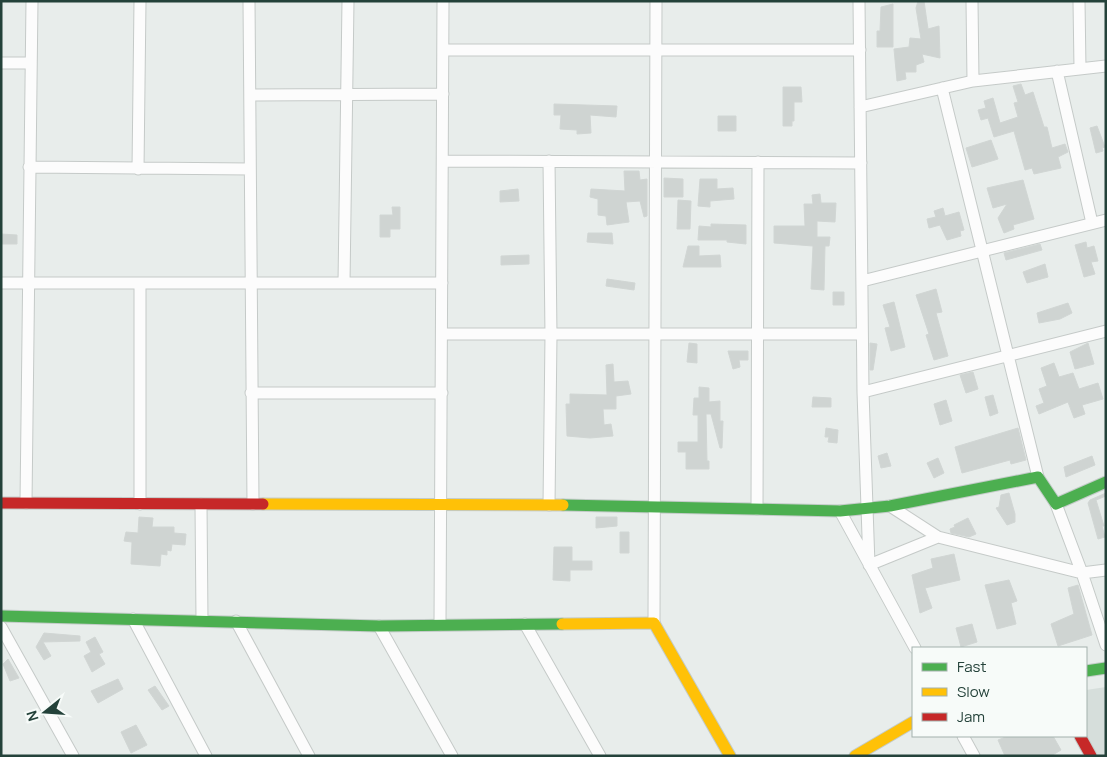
<svg xmlns="http://www.w3.org/2000/svg" width="1107" height="757" viewBox="0 0 1107 757" font-family="Manrope,sans-serif">
	<rect width="100%" height="100%" fill="#e8edeb"/>
	<path fill="#d6dedb" d="M1106 687V756H1098L1086 734V690Z"/>
	<path fill="#cfd4d2" stroke="#d1d6d4" d="M918 1H924L928 29 939 26 940 58 922 54 924 62 916 65V72H905L906 79 897 81 894 49 909 47 910 38 921 39 916 8Z
		M893 4V47H877V31H880L881 7Z
		M1021 84 1025 95 1033 92 1044 127H1047L1052 148 1065 144 1068 152 1058 157 1061 168 1034 174 1032 168 1025 170 1014 131 994 137 988 118 981 120 978 110 986 108 984 101 993 98 1000 123 1018 117 1014 103 1018 102 1013 86Z
		M783 87H801L802 102H794V121H792V126H783Z
		M554 104 617 106 616 117 590 115 591 133 577 134V130L560 129 561 115H554Z
		M718 116H736V131H718Z
		M1097 126 1105 147 1102 148 1103 151 1096 153 1090 128Z
		M991 140 998 159 972 167 966 148Z
		M624 171H639L640 180 647 179V216L644 217 640 201 626 202 629 222 607 225 606 216 598 215V199L590 197 591 189 625 191Z
		M664 178 683 179V197H664Z
		M700 179H717V189L733 188 734 199 710 201V207L698 206Z
		M1023 180 1034 219 1013 225 1014 229 1004 233 998 218 1007 204 993 208 987 188Z
		M518 189 519 201 500 202V191Z
		M820 194 821 203H836L835 222 817 221V237H830L829 246H825L824 290 811 289 813 246 774 243V226H805L804 204H813L812 195Z
		M678 200 691 201 690 229H677Z
		M392 207H400V229H390V237H380V215H393Z
		M943 208 945 216 959 212 964 230 960 231 961 236 947 240 940 225 929 228 927 219 936 217 934 211Z
		M711 224 746 225V244L727 242V240H698L699 226 711 227Z
		M588 233H612L613 244 587 242Z
		M1 234 17 235V244H1Z
		M1086 242 1087 248 1094 246 1098 261 1091 262 1095 274 1084 277 1075 245Z
		M1040 244 1042 250 1006 260 1004 253Z
		M688 246H699V256L720 255 721 267H683Z
		M529 255V264L501 265V256Z
		M1045 264 1048 277 1027 283 1023 272Z
		M607 279 635 283 634 290 606 286Z
		M936 289 942 312 936 313 948 356 934 360 926 335 929 334 916 295Z
		M833 292H844V305H833Z
		M894 302 905 347 891 351 885 328 890 327 883 305Z
		M1068 303 1072 313 1060 319 1039 323 1037 313Z
		M689 343 697 344V363L687 362Z
		M870 343 877 344 873 370H870Z
		M1088 343 1094 364 1075 369 1070 352Z
		M728 351H748V360H739L740 367 733 369Z
		M1054 363 1059 377 1073 373 1079 389 1098 383 1103 399 1082 405 1085 414 1074 418 1068 402 1039 414 1036 406 1044 403 1039 389 1047 386 1041 368Z
		M613 364 614 382 628 381 631 394 616 396V409H603L604 425 611 424 613 436 590 438 567 436 566 404H570V394L607 395 606 365Z
		M973 372 978 389 966 393 960 375Z
		M699 387 709 388V402L720 401V421H723L722 448H720L711 414H706L707 461H709V469H686V452H678V442H698V415H693L694 398H699Z
		M993 395 998 413 990 416 985 397Z
		M813 397 831 398V407H812Z
		M946 400 952 421 940 425 934 404Z
		M826 428 838 430 837 443 828 442 829 437H825Z
		M1018 428 1026 460 1011 464 1010 460 962 473 955 447Z
		M887 453 891 466 881 468 878 456Z
		M1092 456 1095 465 1066 477 1064 467Z
		M938 458 944 473 934 478 927 463Z
		M1009 493 1015 514V522L1007 525 996 508 999 507 1001 495Z
		M1106 493V496L1096 500 1104 526H1102L1105 537 1098 539 1088 503 1090 500Z
		M139 517 153 518 152 527H174V533L186 534 185 545 172 544 171 551 167 550V555L161 554 160 566 131 564 132 542 124 541 126 532 138 533Z
		M596 517H617V526L596 528Z
		M968 518 976 534 969 537 951 533 950 529 955 527 954 525Z
		M620 532H629V553H620Z
		M554 547H572V561H592V570H570V581L553 580Z
		M954 554 960 580 925 588 932 608 920 613 912 575 933 568 931 559Z
		M1009 580 1017 601 1011 603 1016 624 997 629 985 585Z
		M1078 585 1092 635 1058 646 1051 624 1074 614 1068 588Z
		M972 624 977 642 961 647 956 628Z
		M44 633 80 636V641L43 642 51 656 44 660 36 647Z
		M95 637 103 652 99 654 105 664 92 672 84 656 91 652 86 642Z
		M8 659 19 678 10 681 3 664Z
		M118 679 123 689 98 703 91 691Z
		M155 686 169 706 162 710 148 690Z
		M136 725 147 745 131 753 121 732Z
		M1008 736H1053L1061 750 1051 756H1005L998 740Z"/>
	<g fill="none" stroke-linecap="round" stroke-linejoin="round">
		<defs>
			<path id="street" d="M249 1 253 504
				M859 1 863 392 869 565 938 537
				M972 1 973 81
				M1079 1 1080 69
				M443 50H860
				M1 63H31
				M1057 71 1092 223
				M942 88 1038 477
				M250 95 443 94
				M860 107 973 81 1106 66
				M443 161 861 163
				M29 167 250 169
				M138 169 140 1
				M862 281 1106 220
				M1 283H442
				M344 283 348 1
				M442 334H862
				M863 392 1106 331
				M251 393H442
				M26 503 32 1
				M140 504V284
				M201 504 202 620
				M1056 504 1082 573 1106 570
				M549 505 551 335 549 161
				M890 506 938 537 1082 573 1106 645
				M757 509 758 162
				M840 511 915 648
				M133 619 206 756
				M236 621 309 756
				M654 623 656 1
				M525 624 600 756
				M440 625 443 1
				M379 626 452 756
				M1 627 73 756
				M963 736 974 756"/>
			<path id="fast" d="M563 505 840 511 890 506 1038 477 1056 504 1106 482
				M1 616 379 626 562 624
				M1086 671 1106 668"/>
			<path id="slow" d="M263 504 563 505
				M562 624 654 623 730 756
				M855 756 913 722"/>
			<path id="jam" d="M1 503 263 504
				M1080 736 1091 756"/>
		</defs>
		<use href="#street" stroke="#c5cac8" stroke-width="13"/>
		<use href="#fast" stroke="#c3cbc8" stroke-width="13"/>
		<use href="#slow" stroke="#c3cbc8" stroke-width="13"/>
		<use href="#jam" stroke="#c3cbc8" stroke-width="13"/>
		<use href="#street" stroke="#fcfcfc" stroke-width="11"/>
		<use href="#fast" stroke="#4caf50" stroke-width="11"/>
		<use href="#slow" stroke="#ffc107" stroke-width="11"/>
		<use href="#jam" stroke="#c62828" stroke-width="11"/>
	</g>
	<rect width="1107" height="757" fill="none" stroke="#24423a" stroke-width="5"/>
	<rect x="912" y="647" width="175" height="90" fill="#f7fbf9" stroke="#a3b1ad"/>
	<rect x="922" y="663" width="25" height="8" fill="#4caf50" stroke="#a3b1ad"/>
	<text x="957" y="672" font-size="15" fill="#24423a">Fast</text>
	<rect x="922" y="688" width="25" height="8" fill="#ffc107" stroke="#a3b1ad"/>
	<text x="957" y="697" font-size="15" fill="#24423a">Slow</text>
	<rect x="922" y="713" width="25" height="8" fill="#c62828" stroke="#a3b1ad"/>
	<text x="957" y="722" font-size="15" fill="#24423a">Jam</text>
	<g transform="translate(45 712) rotate(253)" stroke="#f7fbf9" stroke-width="4" paint-order="stroke">
	<path d="M0-4L9 19L0 12L-9 19Z" fill="#24423a"/>
	<text y="-8" font-size="14" font-weight="bold" text-anchor="middle" fill="#24423a">N</text>
	</g>
</svg>
